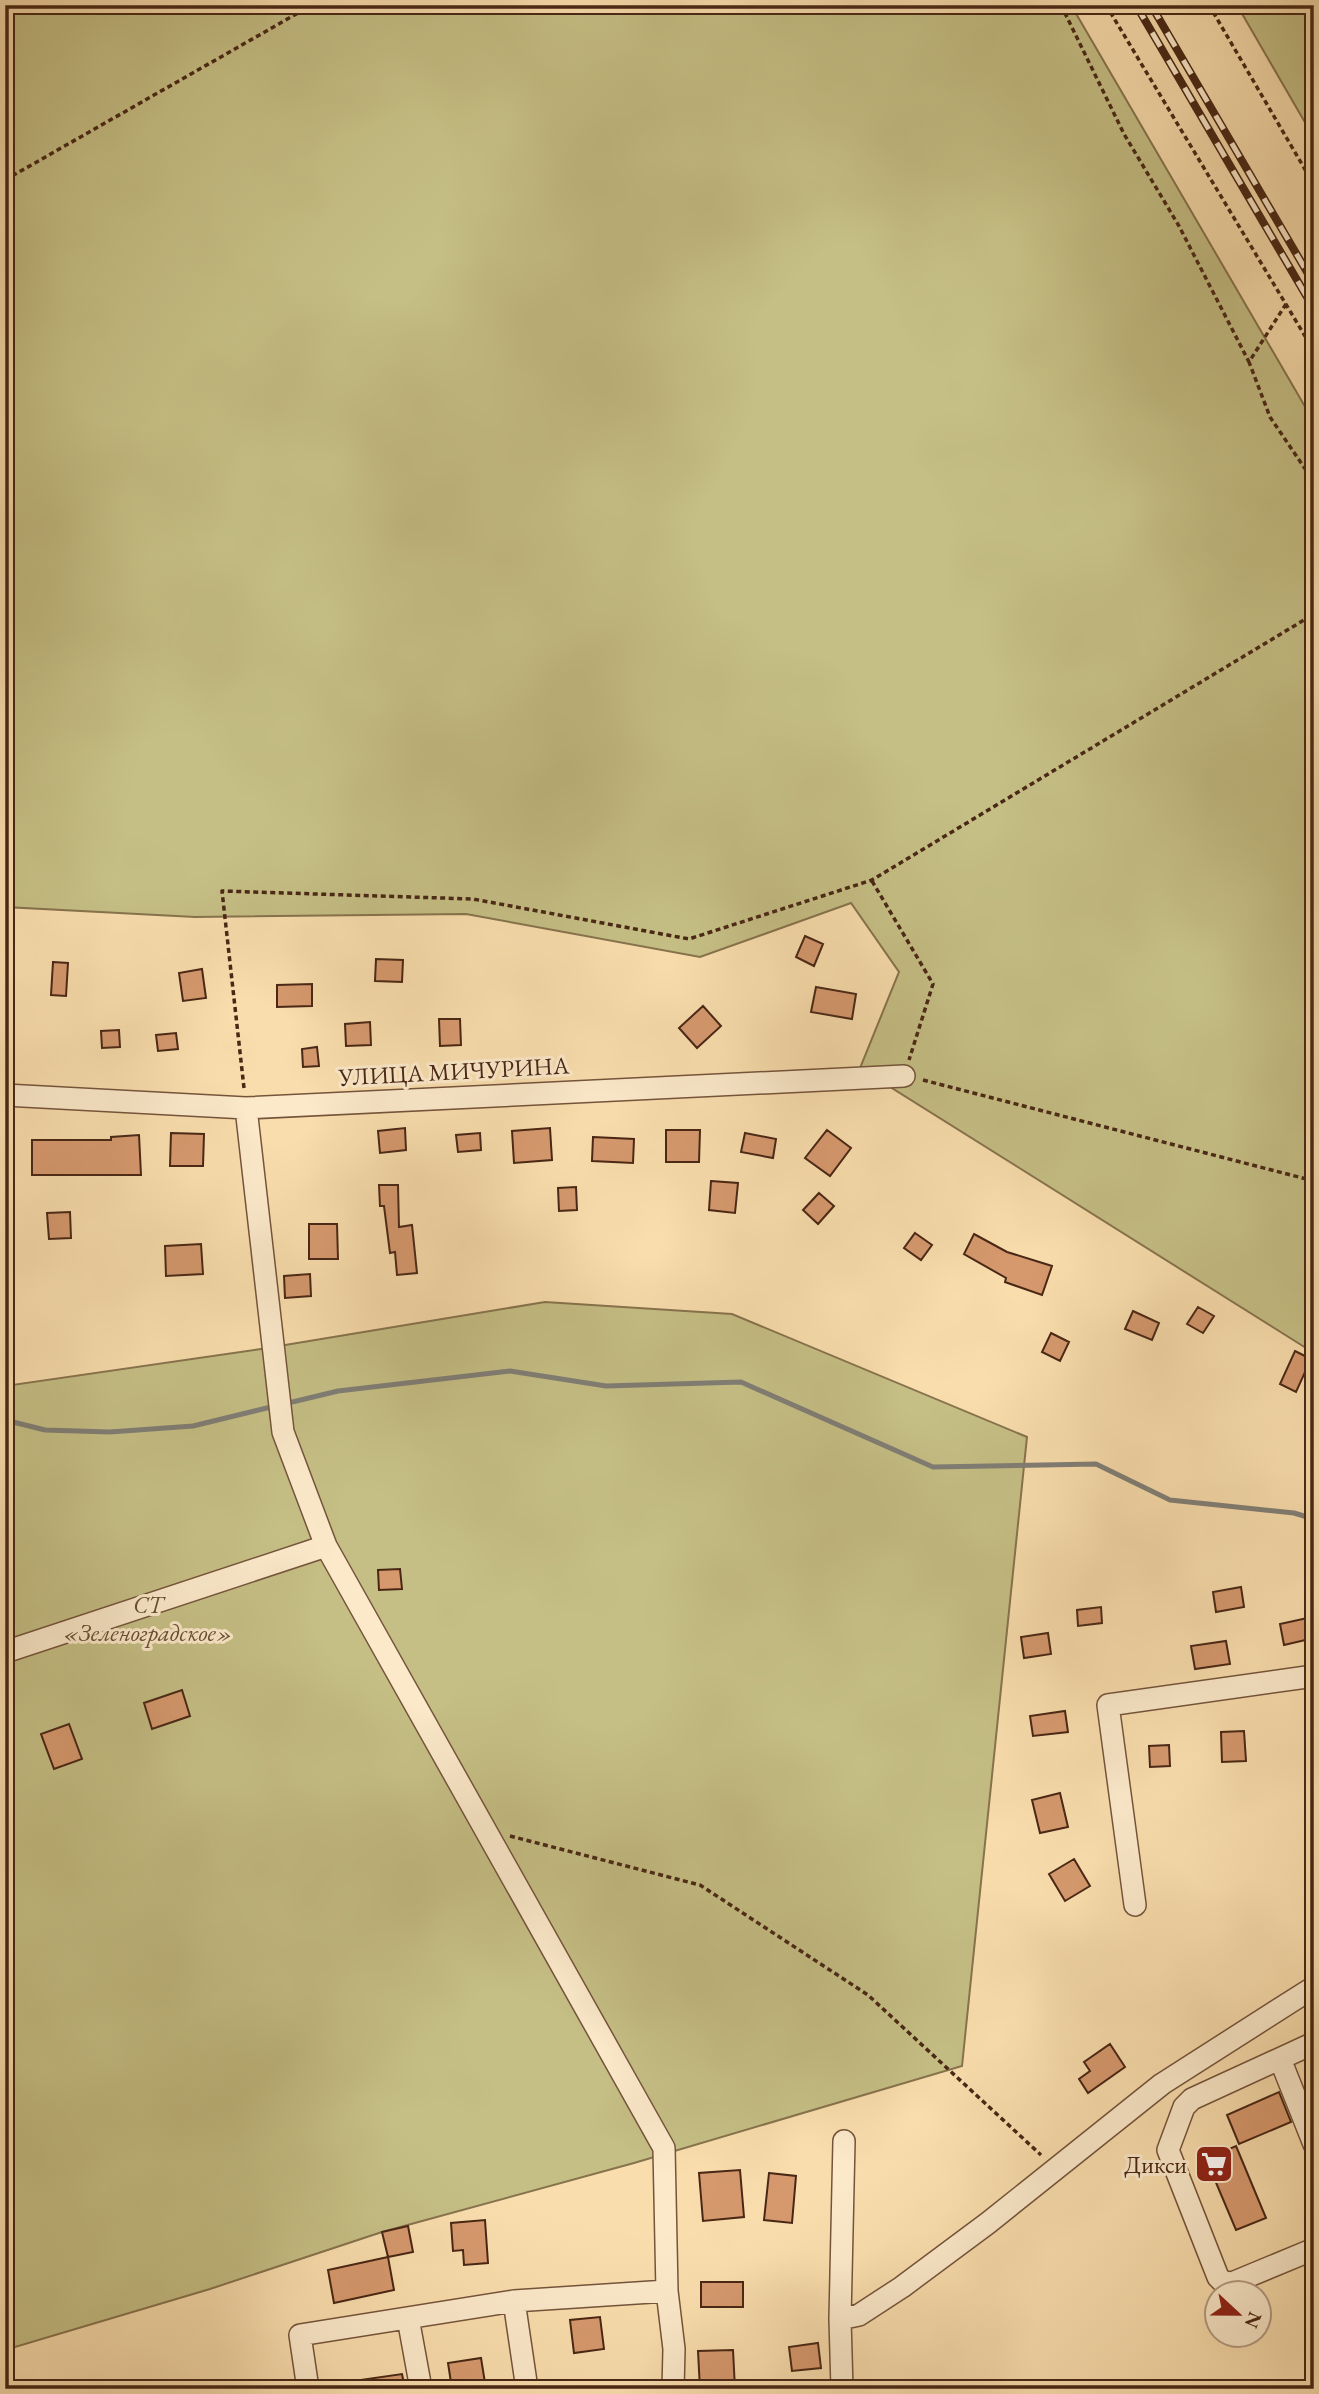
<svg xmlns="http://www.w3.org/2000/svg" width="1319" height="2394" viewBox="0 0 1319 2394" font-family="'EB Garamond',serif">
	<rect width="100%" height="100%" fill="#f9ddad"/>
	<filter id="stains"><feTurbulence type="fractalNoise" baseFrequency=".00286" numOctaves="4"/><feColorMatrix values="0 0 0 0 .2 0 0 0 0 .09 0 0 0 0 .02 0 0 0 .5 -.17"/></filter>
	<radialGradient id="worn" r=".72"><stop offset=".6" stop-color="#630" stop-opacity="0"/><stop offset="1" stop-color="#630" stop-opacity=".3"/></radialGradient>
	<path fill="#c5bf85" stroke="#87734d" stroke-width="2" d="M5 5H1071L1314 422V1353L860 1068 899 972 851 903 700 957 466 914 195 917 5 907Z
		M1237 5H1314V138Z
		M545 1302 732 1314 1027 1437 962 2066 634 2163 382 2232 210 2289 5 2350V1386L261 1349Z"/>
	<g fill="none" stroke-linecap="round" stroke-linejoin="round">
		<path stroke="#807e76" stroke-width="5" d="M284 1404 338 1391 510 1371 606 1386 741 1382 933 1467 1096 1464 1170 1500 1294 1513 1314 1519
			M5 1420 45 1430 110 1432 193 1426 275 1406"/>
	</g>
	<path fill="#d6996e" stroke="#492715" stroke-width="2" d="M805 936 823 944 814 966 796 957Z
		M376 959 403 960 402 982 375 981Z
		M53 962 68 963 66 996 51 995Z
		M202 969 206 998 183 1001 179 973Z
		M312 984V1006L277 1007V985Z
		M816 987 856 994 852 1019 811 1012Z
		M703 1006 721 1026 697 1048 679 1028Z
		M439 1019H460L461 1045 440 1046Z
		M370 1022 371 1045 346 1046 345 1024Z
		M119 1030 120 1047 102 1048 101 1031Z
		M176 1033 178 1049 158 1051 156 1035Z
		M317 1047 319 1066 303 1067 302 1049Z
		M405 1128 406 1150 380 1153 378 1131Z
		M550 1128 552 1160 514 1163 512 1131Z
		M666 1130H700L699 1162H666Z
		M827 1130 851 1148 830 1176 805 1158Z
		M171 1133 204 1134 203 1166H170Z
		M480 1133 481 1150 458 1152 456 1135Z
		M745 1133 776 1139 773 1158 741 1152Z
		M139 1135 141 1175H32V1140H111V1137Z
		M593 1137 634 1139 633 1163 592 1161Z
		M711 1181 738 1183 735 1213 709 1210Z
		M379 1185H398L399 1227 412 1225 417 1273 397 1275 395 1252 390 1253 384 1206H380Z
		M576 1187 577 1210 559 1211 558 1188Z
		M819 1193 834 1206 818 1224 803 1210Z
		M70 1212 71 1238 49 1239 47 1213Z
		M309 1224H337L338 1259H309Z
		M915 1233 932 1245 921 1260 904 1248Z
		M974 1234 1007 1252 1052 1266 1042 1295 1005 1282 1006 1278 964 1254Z
		M201 1244 203 1274 166 1276 165 1246Z
		M310 1274 311 1296 285 1298 284 1276Z
		M1198 1307 1214 1316 1203 1333 1187 1324Z
		M1133 1311 1159 1323 1152 1340 1125 1329Z
		M1051 1333 1069 1342 1060 1361 1042 1352Z
		M1295 1351 1311 1359 1296 1392 1280 1384Z
		M400 1569 402 1589 379 1590 378 1570Z
		M1241 1587 1244 1607 1216 1612 1213 1592Z
		M1101 1607 1102 1623 1078 1626 1077 1610Z
		M1312 1617 1314 1638 1284 1645 1280 1624Z
		M1048 1633 1051 1654 1024 1658 1021 1637Z
		M1226 1641 1230 1664 1195 1669 1191 1646Z
		M182 1690 190 1716 152 1729 144 1703Z
		M1065 1711 1068 1732 1033 1736 1030 1716Z
		M69 1724 82 1759 54 1769 41 1734Z
		M1244 1731 1246 1761 1222 1762 1221 1732Z
		M1169 1745 1170 1766 1150 1767 1149 1746Z
		M1060 1793 1068 1827 1040 1833 1032 1800Z
		M1074 1859 1090 1886 1065 1901 1049 1874Z
		M1110 2044 1125 2067 1088 2093 1079 2079 1090 2071 1084 2062Z
		M1279 2092 1291 2122 1239 2144 1227 2115Z
		M1236 2146 1266 2218 1236 2230 1206 2159Z
		M740 2170 744 2217 703 2221 699 2173Z
		M769 2173 796 2176 792 2223 764 2220Z
		M485 2220 488 2263 464 2265 463 2250 453 2251 451 2223Z
		M408 2226 413 2252 388 2257 382 2232Z
		M388 2257 394 2290 334 2303 328 2270Z
		M701 2282H743V2307H701Z
		M600 2317 604 2349 574 2353 570 2320Z
		M818 2343 821 2368 792 2371 789 2347Z
		M733 2350 735 2389H700L698 2351Z
		M481 2358 486 2389H452L448 2363Z
		M402 2374 405 2389H361L360 2380Z"/>
	<g fill="none" stroke-linecap="round" stroke-linejoin="round">
		<defs>
			<path id="minor" d="M5 1095 246 1108 904 1076
				M246 1108 283 1432 326 1546 664 2148 667 2291 674 2349 673 2389
				M5 1652 326 1546
				M1135 1905 1108 1705 1314 1676
				M1314 2043 1192 2099 1184 2107 1168 2150 1218 2277 1223 2282 1232 2283 1314 2249
				M1280 2059 1314 2144
				M514 2301 527 2389
				M408 2318 421 2389
				M840 2319 859 2315 902 2287 988 2223 1162 2084 1314 1987
				M308 2389 300 2335 514 2301 667 2291
				M842 2389 840 2319 844 2141"/>
		</defs>
		<use href="#minor" stroke="#75543b" stroke-width="24"/>
		<path stroke="#492715" stroke-width="3.5" stroke-dasharray="5 3.5" stroke-linecap="butt" d="M1061 5 1124 134 1179 226 1249 362
			M1106 5 1314 351
			M1209 5 1310 178 1314 180
			M5 180 312 5
			M1286 304 1249 362 1270 417 1314 482
			M872 881 933 984 909 1060
			M923 1080 1314 1181
			M244 1088 222 891 473 899 689 939 872 880 1314 614
			M510 1836 700 1885 868 1995 1041 2155"/>
		<use href="#minor" stroke="#fbe9ca" stroke-width="21"/>
		<defs>
			<path id="rail" d="M1136 5 1314 309
				M1151 5 1314 284"/>
		</defs>
		<use href="#rail" stroke="#492715" stroke-width="8"/>
		<use href="#rail" stroke="#fbe9ca" stroke-width="5" stroke-dasharray="16" stroke-linecap="butt"/>
	</g>
	<defs>
		<symbol id="supermarket-square" viewBox="-11 -11 22 22"><rect x="-9" y="-9" width="18" height="18" rx="4" fill="#8f2418" stroke="#fbe9ca"/><path d="M-6-5.5h2.5l.6 2H6L4.5 2H-2.5L-4.4-4H-6ZM-1.5 3.2a1.3 1.3 0 1 0 .1 0ZM3 3.2a1.3 1.3 0 1 0 .1 0Z" fill="#fff"/></symbol>
	</defs>
	<g fill-rule="evenodd">
		<use href="#supermarket-square" x="1192" y="2142" width="44" height="44"/>
	</g>
	<g text-anchor="middle" dominant-baseline="central" stroke-width="6" stroke-linejoin="round" paint-order="stroke">
		<g font-size="24" fill="#492715" stroke="#fbe9ca">
			<text transform="translate(454 1071) rotate(-3)">УЛИЦА МИЧУРИНА</text>
		</g>
		<g font-size="24" font-style="italic" fill="#684d31" stroke="#fbe9ca">
			<text x="148" y="1604">СТ<tspan x="148" dy="28">«Зеленоградское»</tspan></text>
		</g>
		<g font-size="24" fill="#492715" stroke="#fbe9ca" text-anchor="end">
			<text x="1187" y="2164">Дикси</text>
		</g>
	</g>
	<rect width="1319" height="2394" fill="none" stroke="#f9ddad" stroke-width="28"/>
	<rect x="7" y="7" width="1305" height="2380" fill="none" stroke="#492715" stroke-width="3.5"/>
	<rect x="14" y="14" width="1291" height="2366" fill="none" stroke="#492715" stroke-width="2"/>
	<g transform="translate(1238 2314) rotate(112)"><circle r="33" fill="#fbe9ca" stroke="#b49b82" stroke-width="2"/>
	<path d="M0-5L12 26L0 18L-12 26Z" fill="#8f2418"/>
	<text y="-10" font-size="19" font-weight="bold" text-anchor="middle" fill="#492715">N</text>
	</g>
	<rect width="100%" height="100%" filter="url(#stains)"/>
	<rect width="100%" height="100%" fill="url(#worn)"/>
</svg>
